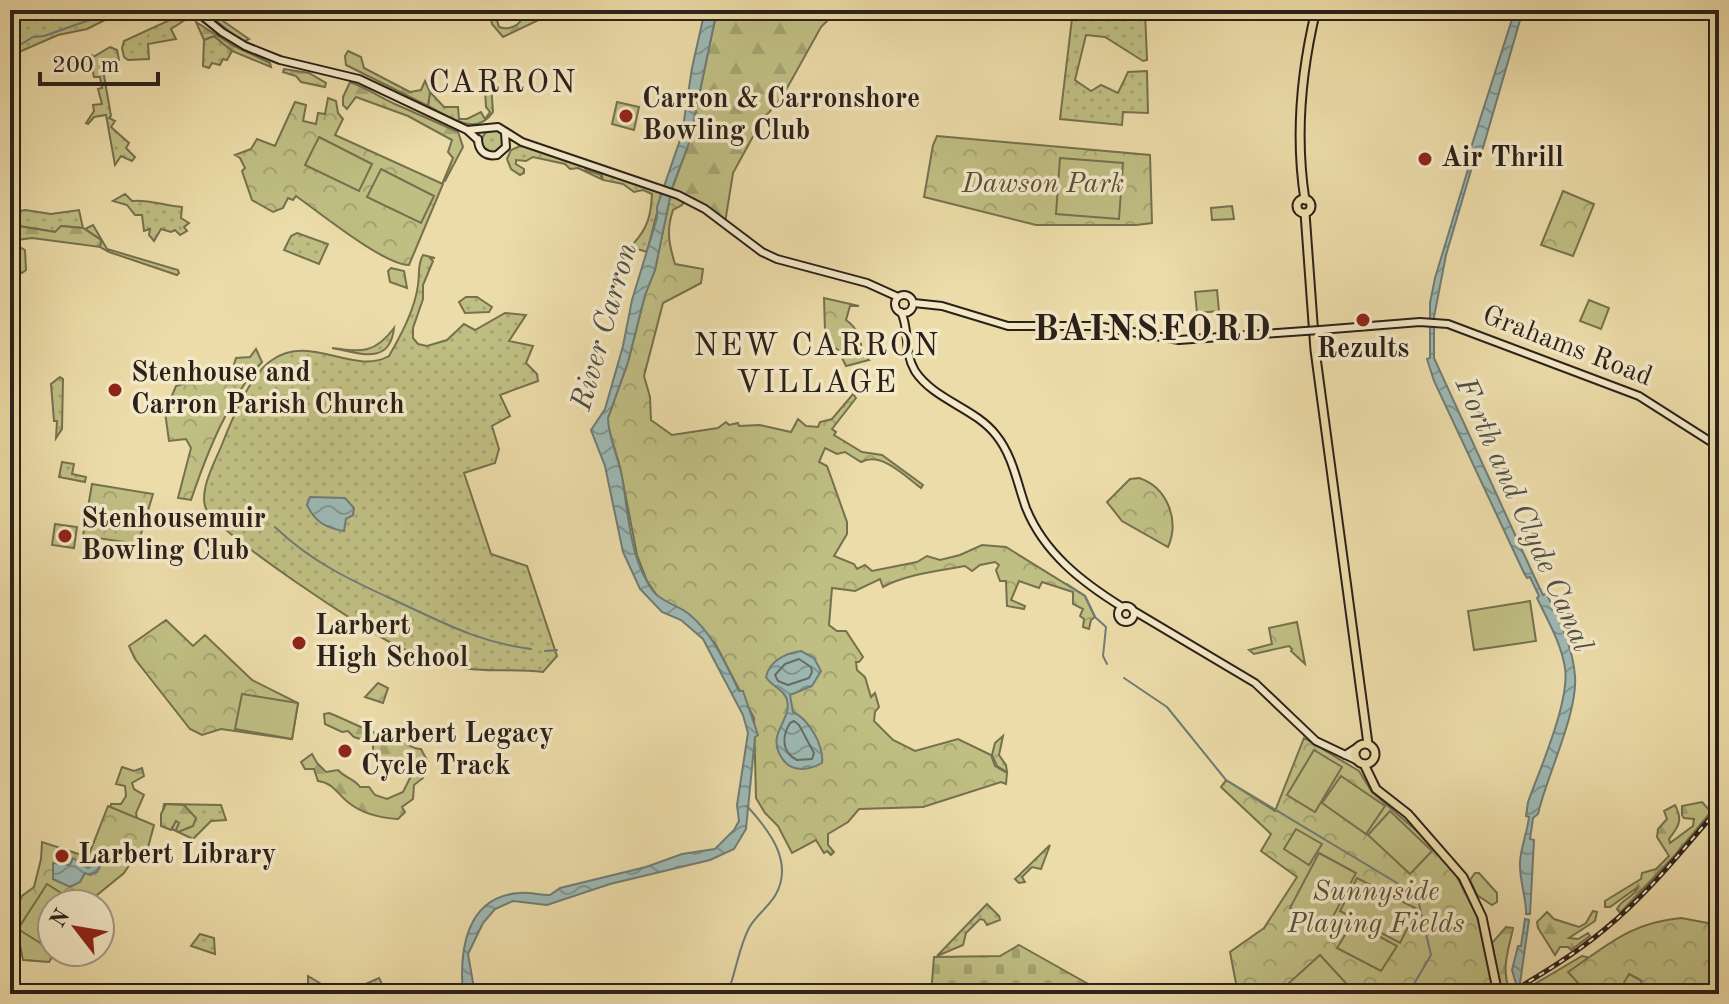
<svg xmlns="http://www.w3.org/2000/svg" width="1729" height="1004" viewBox="0 0 1729 1004" font-family="'Old Standard TT',serif">
	<defs>
		<pattern id="grass-dots" width="8" height="8" patternUnits="userSpaceOnUse" patternTransform="scale(2)"><rect width="8" height="8" fill="#bfbe83"/><path d="M2 2h.1M6 6h.1" fill="none" stroke="#a4a371" stroke-width="1.8" stroke-linecap="round"/></pattern>
		<pattern id="forest-firs" width="22" height="20" patternUnits="userSpaceOnUse" patternTransform="scale(2)"><rect width="22" height="20" fill="#bfbe83"/><path d="M5 1l3.5 6h-7zM16 11l3.5 6h-7z" fill="#a4a371"/></pattern>
		<pattern id="cemetery-stones" width="16" height="16" patternUnits="userSpaceOnUse" patternTransform="scale(2)"><rect width="16" height="16" fill="#bfbe83"/><path d="M2 7V4a2 2 0 0 1 4 0v3zM10 15v-3a2 2 0 0 1 4 0v3z" fill="#a4a371"/></pattern>
		<pattern id="park-crowns" width="20" height="18" patternUnits="userSpaceOnUse" patternTransform="scale(2)"><rect width="20" height="18" fill="#bfbe83"/><path d="M2 6a3 3 0 1 1 6 0M12 15a3 3 0 1 1 6 0" fill="none" stroke="#a4a371"/></pattern>
		<pattern id="garden-furrows" width="10" height="10" patternUnits="userSpaceOnUse" patternTransform="scale(2)"><rect width="10" height="10" fill="#bfbe83"/><path d="M-1 1l2-2M0 10L10 0M9 11l2-2" fill="none" stroke="#a4a371"/></pattern>
		<pattern id="water-waves" width="16" height="10" patternUnits="userSpaceOnUse" patternTransform="scale(2)"><rect width="16" height="10" fill="#9db9b4"/><path d="M0 5q4-4 8 0t8 0" fill="none" stroke="#809692"/></pattern>
	</defs>
	<rect width="100%" height="100%" fill="#ecdca9"/>
	<filter id="stains"><feTurbulence type="fractalNoise" baseFrequency=".0025" numOctaves="4"/><feColorMatrix values="0 0 0 0 .2 0 0 0 0 .09 0 0 0 0 .02 0 0 0 .5 -.17"/></filter>
	<radialGradient id="worn" r=".72"><stop offset=".6" stop-color="#630" stop-opacity="0"/><stop offset="1" stop-color="#630" stop-opacity=".3"/></radialGradient>
	<path fill="url(#grass-dots)" stroke="#75704e" stroke-width="2" d="M22 10H125L87 29 58 35 10 56V14Z
		M1073 10H1145L1147 60 1143 61 1105 37 1086 35 1075 80 1091 91 1101 85 1118 93 1128 72 1147 71 1148 113 1123 112 1122 125 1060 119Z
		M185 16 188 18 171 29 176 39 148 44 149 59 128 60 124 57 122 48 124 41 174 18 178 20Z
		M214 36 232 51 227 60 223 59 220 65 212 63 209 68 203 66 204 40Z
		M110 47 117 50 119 60 102 64 111 116 109 118 115 121 111 127 129 143 126 148 135 157 132 161 121 156 115 165 106 115 94 117 88 124 86 123 94 111 93 105 102 104 98 89 102 88 100 77H94L91 64 54 71 92 55 93 57Z
		M491 84 493 112C476 138 449 116 428 106L430 92 444 107H458L459 119H467L481 112 485 119 490 112 486 107 485 90Z
		M482 141a11 11 0 1 1 22 0a11 11 0 1 1-22 0Z
		M520 146 532 147 583 164 586 170 601 175V179L578 168 570 169 565 164 533 157 526 161 516 160V164L524 169V173L520 175 511 169 507 159 511 150Z
		M601 172 662 193 647 252 637 249 633 244C648 228 651 215 652 194L643 190 634 192 623 184 603 180Z
		M125 194 132 201C148 199 165 206 182 207L181 218 189 223 184 227 187 231 180 235 175 230 171 232 161 229 154 241 149 235 150 229 144 231 142 215H135L127 205 113 201Z
		M25 210 51 214 79 210 83 228 62 226 56 232 19 226 10 230V213Z
		M93 225 107 249 178 270 179 273 177 275 109 252 100 247 101 240 85 229Z
		M297 233 328 244 319 264 284 250 291 236Z
		M423 255 435 258H430L433 261 423 285V299L413 328V338L418 344 427 346 447 340 464 324 475 330 505 313 526 315 509 341 533 346 526 363 537 374 538 381 500 395 510 416 492 426 499 449 495 463 464 473 491 554 527 566 557 656 543 672C510 668 478 674 446 664 431 659 415 654 401 648 372 635 210 529 205 506 200 487 216 460 223 442 232 419 251 373 272 360 311 333 354 376 389 356 401 335 415 309 418 285 420 274 417 265 423 255Z
		M391 268 404 271 407 288 390 282 388 271Z
		M466 297H477L492 307 489 312 465 313 459 302Z
		M394 328C390 366 359 353 332 348 361 352 375 354 394 328Z
		M60 377 63 379 62 429 56 438 57 421H54L51 384Z
		M62 462 74 464 72 474 86 477 85 482 59 477Z
		M1003 736 999 755 1006 765 1007 772 997 766 992 755 995 743Z
		M164 804 221 805 226 820 211 821 193 839 161 824Z
		M1050 845 1041 869 1032 867 1022 877 1025 882 1019 883 1015 879Z
		M987 904 999 916 1000 920 987 925 984 920 980 919 966 933 963 945 937 956Z
		M200 934 214 938 215 954 191 946Z"/>
	<path fill="url(#forest-firs)" stroke="#75704e" stroke-width="2" d="M202 10H221L223 21 249 39 243 42Z
		M489 10H494L499 27C507 30 517 27 521 20L537 17 541 13H544L545 17 503 37 492 24Z
		M717 10H838L821 27 781 99 762 120 733 173 725 223 671 192 689 143Z
		M196 22 234 46 270 63 271 67 232 51 214 36 204 40Z
		M348 51 361 57 364 68 410 92 421 90 425 81 430 92 428 106 346 65 345 56Z
		M284 69 309 73 326 83 325 87 301 82 296 76 283 72Z
		M350 82C367 88 381 98 397 105 418 114 438 123 458 132L463 147 445 181 443 182 453 158 448 152 452 140 408 116 356 97 347 109 343 105V97Z
		M18 226 55 232 61 226 83 228 101 240 100 247 32 238 17 240 16 245 25 250 26 270 22 273 16 270 18 258 10 253V230Z
		M329 713C352 722 374 735 397 740 406 742 411 749 421 749L428 762 423 778 414 785 413 799 402 807 405 812 398 819C380 818 363 814 349 803 337 794 334 783 318 781L314 769H305L301 762 312 754 317 763 326 772 338 770C345 778 355 779 360 787H369L375 795 387 799 403 792 412 774 408 768 397 767 389 759 380 761 373 756V743L354 737 348 731 342 732 325 724 324 714Z
		M122 767 134 771 142 768 144 776 132 783 134 789 144 795 136 813 137 818 131 821 110 812 111 804H121L126 796 125 786 116 784Z
		M1702 802 1711 812 1675 855 1620 913 1617 909C1621 899 1635 897 1638 887L1610 907H1605V901L1641 879 1642 873 1656 869 1669 856 1657 837 1658 829 1667 819 1664 811 1675 805C1683 820 1679 826 1669 839L1670 843 1693 826 1694 819 1684 818 1682 815V806Z
		M166 804 184 805 196 818 193 826 178 832 176 830 179 823 176 821 171 830 161 826V814Z
		M1475 873H1479L1497 893V902L1492 905 1477 895 1470 880Z
		M1593 911 1597 912 1595 921 1569 938 1578 939 1588 933 1590 936 1571 950 1568 947H1560L1555 955 1538 928 1537 922 1547 912 1554 919 1579 927 1586 923Z
		M1506 927 1513 928C1509 949 1501 967 1509 989L1502 994 1492 943Z
		M1582 956 1587 957 1593 994C1581 994 1573 987 1560 986L1550 994H1534L1533 985Z"/>
	<path fill="url(#cemetery-stones)" stroke="#75704e" stroke-width="2" d="M1019 945 1106 994H931L934 957 1000 956Z"/>
	<path fill="url(#park-crowns)" stroke="#75704e" stroke-width="2" d="M328 98 336 101 338 113 343 119 335 135 443 184 409 265C384 265 320 213 296 196L293 200 288 198 283 208 273 212 252 200 242 171 245 168 240 158 235 155 251 149 257 139 275 146 295 102 306 105 303 121 316 124 318 113 325 114Z
		M937 136 1150 155 1152 223 1136 225H1036L924 197 933 145Z
		M1563 191 1594 204 1573 256 1541 245Z
		M671 192 686 198 682 205 673 210C666 231 669 244 675 264L703 269 701 283 663 303 644 376 650 397 651 420 672 435 718 428 726 422 729 425 738 423 739 426 760 425 791 432 798 419 806 426 818 427 820 422 832 419 853 394 856 398 832 429 836 432 834 435 862 452 882 455 923 485 921 488C906 477 881 451 861 462L845 452 837 454 825 448 819 462 827 466 847 522V534L834 556 854 564 857 569 865 565 872 571 917 562 927 556 940 560 960 555 982 545 1006 547 1085 596 1095 617 1091 620 1089 629 1083 627 1084 619 1080 616 1083 609 1073 604V592L1042 582 1039 588 1019 581 1011 600 1025 606 1024 609 1007 606 1006 581H1000L996 570 999 565 995 562 980 565 972 571 965 566C939 571 907 574 883 587L880 579 855 591 832 588 829 625 837 631H846L863 657 859 662H856L857 670 865 677 871 697 875 693 879 707 875 712 874 721 893 740 915 751 958 739 991 755 995 766 1007 773 1006 784 1001 782 923 807 859 809 848 822 828 834V845L834 852 831 855 827 851 824 853 816 840 792 853 778 826 765 813 756 798 754 718 715 643 685 612 658 597 647 581 637 555 620 467 608 426V418L628 362 645 295 655 270Z
		M824 298 859 306H850L846 320C866 334 856 349 869 360L846 366 838 350 822 339 825 331Z
		M256 349 262 362C228 399 207 453 191 500L178 498 191 448 186 439 169 441 165 412 176 386 217 374 230 377 236 358 250 357Z
		M1139 478C1167 487 1180 520 1168 547L1122 521 1107 502 1130 479Z
		M92 484 153 494 138 544 83 536Z
		M166 620 193 646 205 635 252 680 298 703 292 739 221 729 202 735 190 729 135 659 129 646Z
		M1297 622 1305 664 1291 651 1292 649 1289 646 1254 654 1249 650 1272 644 1269 628Z
		M1304 738 1359 771 1372 792 1434 846 1456 875 1477 916 1494 994H1238L1230 952 1264 928 1297 877 1261 851 1271 834 1221 787 1226 780 1275 811Z
		M108 806 154 825 146 855 138 852 124 873 86 904H52V952H55L49 962 23 960 18 935 10 931V921L22 896 34 887 41 859 42 842 88 857Z
		M1681 918 1719 925V994H1588L1568 972C1609 944 1630 923 1681 918Z
		M308 976 338 994H308Z
		M379 978 387 994H343Z"/>
	<path fill="url(#garden-furrows)" stroke="#75704e" stroke-width="2" d="M378 683 388 688 383 703 365 697Z"/>
	<path fill="#bfbe83" stroke="#75704e" stroke-width="2" d="M617 102 639 107 634 130 612 124Z
		M319 137 372 164 359 191 305 165Z
		M1060 158 1123 163 1119 219 1056 214Z
		M381 169 434 196 421 223 367 197Z
		M1232 206 1234 219 1212 220 1211 208Z
		M1217 290 1219 311 1197 313 1195 292Z
		M1589 300 1609 308 1601 329 1580 321Z
		M55 524 77 527 74 548 52 545Z
		M1530 601 1536 641 1474 650 1468 611Z
		M242 694 298 703 292 739 235 729Z
		M1314 750 1342 767 1315 812 1287 795Z
		M1341 776 1385 806 1366 834 1322 803Z
		M1390 811 1432 851 1410 874 1368 835Z
		M1296 829 1322 844 1309 865 1284 849Z
		M1319 853 1356 873 1327 928 1290 908Z
		M1357 878 1417 909 1400 943 1340 911Z
		M47 884 74 901 72 904H52V936L45 946 18 929Z
		M1353 922 1397 946 1381 971 1337 948Z
		M1320 955 1356 994H1299L1289 983Z
		M1629 974 1642 981 1635 994 1621 988Z"/>
	<path fill="url(#water-waves)" stroke="#6f7c76" stroke-width="2" d="M705 10H717L689 143 672 188 655 270 645 295 628 362 608 418C608 436 617 454 621 472 629 511 628 557 653 591 661 602 678 605 689 614 714 635 725 663 739 691H743L758 735 755 737 746 829 734 849 710 860 610 884 547 905 513 901 495 909 483 923 468 954 475 994H463C459 950 466 897 519 893 529 892 540 895 550 895L560 888 646 867 682 854 715 849 734 830 739 821 737 805 748 733 743 715 703 639 681 620 662 612 640 589 623 552 605 466 591 430 605 409 623 346 632 300 657 218V207L682 134 692 68Z
		M1515 10H1523L1482 151 1472 167 1446 255 1434 317V358L1534 576 1543 595 1546 593C1559 619 1573 647 1575 676 1578 713 1547 775 1538 814L1533 818 1530 839 1534 840 1530 914H1526C1527 900 1519 880 1520 862 1521 846 1527 834 1529 817L1526 816 1528 802C1540 769 1570 701 1565 668 1561 643 1548 621 1537 598L1539 596 1530 577 1527 578 1524 573 1434 381 1427 359 1430 358V303L1435 278 1469 166 1468 157Z
		M310 497 345 498 354 508 353 515 346 519 344 531C326 528 315 522 307 505Z
		M801 651 814 658 821 671 812 686 790 695 793 712C809 719 824 746 822 763 813 768 802 771 792 767 786 765 782 759 779 753 769 732 792 719 787 700 784 689 772 687 766 677 769 661 786 653 801 651Z
		M73 858 88 868 96 863 101 865 97 872 90 875 85 873 80 882 70 887 53 879V863L70 865Z
		M1525 919 1529 920 1520 983 1523 994H1519L1512 970 1518 946H1521Z"/>
	<g fill="none" stroke-linecap="round" stroke-linejoin="round">
		<path stroke="#646d67" stroke-width="2" d="M799 659 811 667 812 672 809 678 788 685 778 681 775 675 785 664Z
			M794 721 799 725 814 753 812 759 797 760C781 752 782 736 790 723Z"/>
		<path stroke="#6f7c76" stroke-width="2" d="M10 51 33 37 44 36 118 10
			M275 527C310 561 350 580 394 600 442 622 477 642 531 649
			M1067 584 1085 596 1095 617 1106 627 1103 656 1107 664
			M545 651 557 650
			M1124 678 1167 707 1226 780 1417 895 1431 955 1408 994
			M728 992C736 971 739 947 749 928 756 915 769 907 776 894 794 861 768 829 747 806"/>
		<defs>
			<path id="secondary" d="M195 10 222 32 245 46 280 60 359 79 467 130 478 140
				M467 130 498 127 522 142 678 195 705 209 762 252 777 259 867 283 898 297
				M478 139C478 151 486 157 497 155L506 147 505 133
				M895 304a9 9 0 1 1 18 0a9 9 0 1 1-18 0Z
				M914 303 942 306 1008 326H1097L1179 340 1305 331
				M901 312C910 329 903 351 915 371 934 400 975 408 996 435 1013 456 1017 483 1026 508 1044 553 1082 582 1122 607
				M1320 330 1420 322 1448 324 1639 396 1719 447
				M1118 614a8 8 0 1 1 16 0a8 8 0 1 1-16 0Z
				M1134 611 1255 683 1316 741 1356 760
				M1345 755 1356 748"/>
			<path id="primary" d="M1297 206a7 7 0 1 1 14 0a7 7 0 1 1-14 0Z
				M1305 200C1295 136 1301 72 1316 10
				M1305 213 1315 350 1368 744
				M1355 754a10 10 0 1 1 20 0a10 10 0 1 1-20 0Z
				M1364 764 1376 789 1408 814 1463 877 1482 917 1498 994"/>
		</defs>
		<use href="#secondary" stroke="#2b211a" stroke-width="10"/>
		<use href="#primary" stroke="#2b211a" stroke-width="11"/>
		<use href="#secondary" stroke="#f3e8c7" stroke-width="6"/>
		<use href="#primary" stroke="#ecdca9" stroke-width="7"/>
		<defs>
			<path id="rail" d="M1508 994C1542 974 1575 954 1605 929 1648 894 1683 849 1719 808"/>
		</defs>
		<use href="#rail" stroke="#2b211a" stroke-width="5"/>
		<use href="#rail" stroke="#f3e8c7" stroke-width="2" stroke-dasharray="6" stroke-linecap="butt"/>
		<defs>
			<path id="secondary-bridge" d="M1305 331 1320 330"/>
		</defs>
		<use href="#secondary-bridge" stroke="#2b211a" stroke-width="10" stroke-linecap="butt"/>
		<use href="#secondary-bridge" stroke="#f3e8c7" stroke-width="6"/>
	</g>
	<g fill="#8f2418" stroke="#f3e8c7" stroke-width="3">
		<circle cx="626" cy="116" r="8"/>
		<circle cx="1425" cy="159" r="8"/>
		<circle cx="1363" cy="320" r="8"/>
		<circle cx="115" cy="390" r="8"/>
		<circle cx="65" cy="536" r="8"/>
		<circle cx="299" cy="643" r="8"/>
		<circle cx="345" cy="751" r="8"/>
		<circle cx="62" cy="856" r="8"/>
	</g>
	<g text-anchor="middle" dominant-baseline="central" stroke-width="7" stroke-linejoin="round" paint-order="stroke">
		<g font-size="28" font-weight="bold" fill="#2b211a" stroke="#f3e8c7" text-anchor="start">
			<text x="642" y="100">Carron &amp; Carronshore<tspan x="642" dy="32">Bowling Club</tspan></text>
			<text x="1441" y="159">Air Thrill</text>
			<text x="1363" y="350" text-anchor="middle">Rezults</text>
			<text x="131" y="374">Stenhouse and<tspan x="131" dy="32">Carron Parish Church</tspan></text>
			<text x="81" y="520">Stenhousemuir<tspan x="81" dy="32">Bowling Club</tspan></text>
			<text x="315" y="627">Larbert<tspan x="315" dy="32">High School</tspan></text>
			<text x="361" y="735">Larbert Legacy<tspan x="361" dy="32">Cycle Track</tspan></text>
			<text x="78" y="856">Larbert Library</text>
		</g>
		<g font-size="28" font-style="italic" fill="#57503a" stroke="#f3e8c7">
			<text x="1043" y="185">Dawson Park</text>
			<text x="1376" y="893">Sunnyside<tspan x="1376" dy="32">Playing Fields</tspan></text>
		</g>
		<g font-size="28" fill="#2b211a" stroke="#f3e8c7">
			<text transform="translate(1567 347) rotate(21)">Grahams Road</text>
		</g>
		<g font-size="30" font-style="italic" fill="#4d4f48" stroke="#f3e8c7">
			<text transform="translate(605 327) rotate(-74)">River Carron</text>
			<text transform="translate(1523 515) rotate(66)">Forth and Clyde Canal</text>
		</g>
		<g font-size="32" letter-spacing="2" fill="#2b211a" stroke="#f3e8c7">
			<text x="503" y="84">CARRON</text>
			<text x="817" y="347">NEW CARRON<tspan x="817" dy="37">VILLAGE</tspan></text>
		</g>
		<g font-size="36" font-weight="bold" letter-spacing="2" fill="#2b211a" stroke="#f3e8c7">
			<text x="1153" y="331">BAINSFORD</text>
		</g>
	</g>
	<rect width="1729" height="1004" fill="none" stroke="#ecdca9" stroke-width="40"/>
	<rect x="12" y="12" width="1705" height="980" fill="none" stroke="#2b211a" stroke-width="4"/>
	<rect x="20" y="20" width="1689" height="964" fill="none" stroke="#2b211a" stroke-width="2"/>
	<g transform="translate(76 928) rotate(301)"><circle r="38" fill="#f3e8c7" stroke="#a39882" stroke-width="2"/>
	<path d="M0-6L14 30L0 20L-14 30Z" fill="#8f2418"/>
	<text y="-12" font-size="22" font-weight="bold" text-anchor="middle" fill="#2b211a">N</text>
	</g>
	<path d="M40 72v12h118v-12" fill="none" stroke="#2b211a" stroke-width="4"/>
	<text x="52" y="72" font-size="24" fill="#2b211a" stroke="#f3e8c7" stroke-width="6" paint-order="stroke">200 m</text>
	<rect width="100%" height="100%" filter="url(#stains)"/>
	<rect width="100%" height="100%" fill="url(#worn)"/>
</svg>
